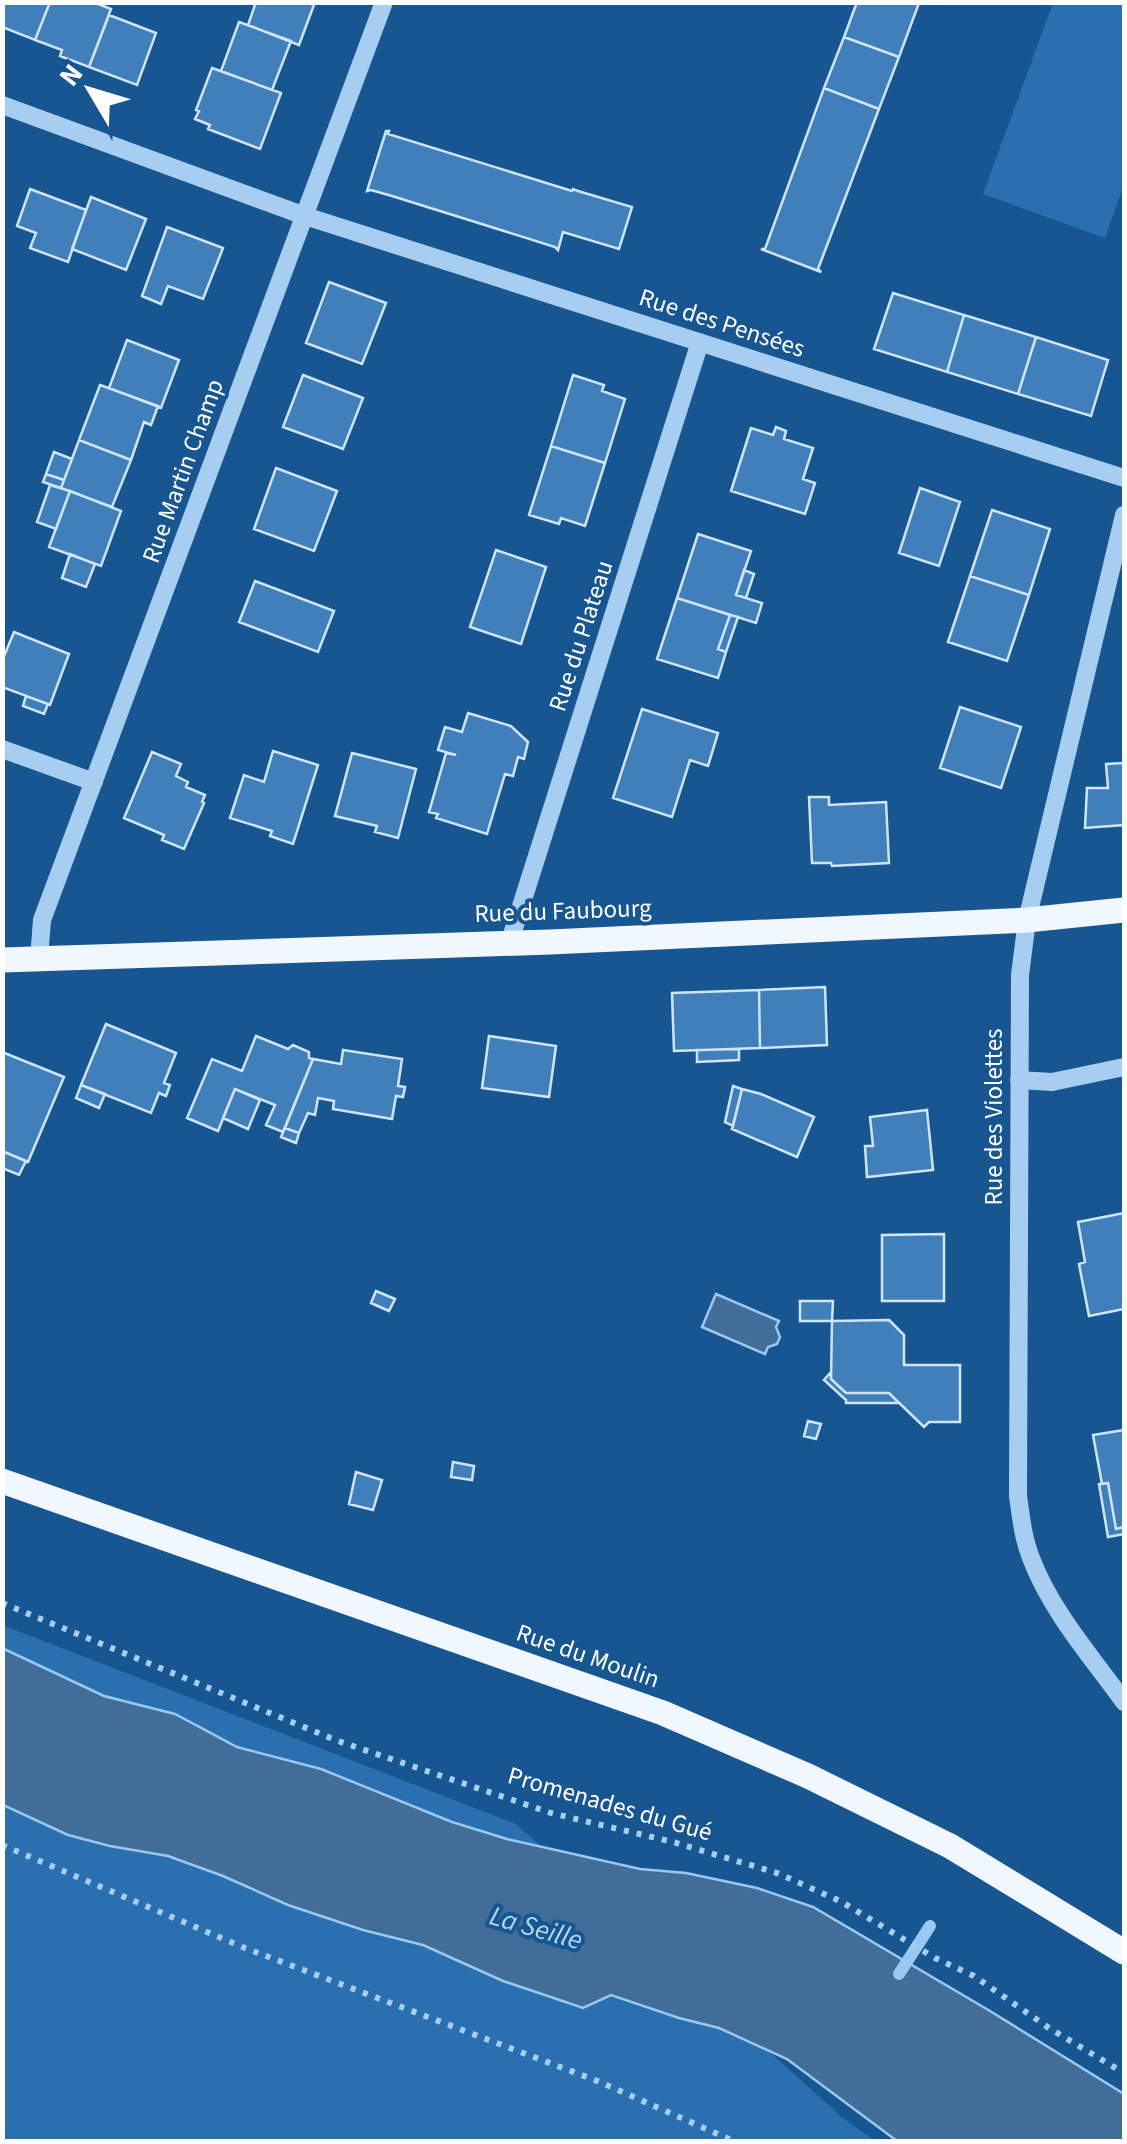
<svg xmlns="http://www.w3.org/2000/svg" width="1127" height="2144" viewBox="0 0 1127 2144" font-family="'Source Sans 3',sans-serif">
	<rect width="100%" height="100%" fill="#185692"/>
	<path fill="#2a70b0" d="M1053 3H1124V184L1105 238 983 194Z
		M2 1625 516 1824 843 2118 875 2141H3Z"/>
	<path fill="#416d98" stroke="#99c9f2" stroke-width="2.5" d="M716 1294 779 1321 776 1327 780 1337 777 1344 768 1347 765 1354 702 1327Z
		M2 1648 104 1696 175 1714 237 1747 321 1769 452 1822 507 1839 640 1869 686 1873 757 1888 813 1907 990 2011 1124 2094V2141H897L787 2059 719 2028 679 2018 611 1995 583 2008 503 1981 423 1945 363 1930 288 1905 223 1876 168 1856 110 1846 68 1835 3 1805Z"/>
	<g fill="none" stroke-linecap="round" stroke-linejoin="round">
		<path stroke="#99c9f2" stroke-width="12" d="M899 1974 930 1926"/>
	</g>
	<path fill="#407fb9" stroke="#cee5fb" stroke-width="2.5" d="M2 2H50L35 40 2 27Z
		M50 2H93L111 9 89 67 60 56 62 50 35 40Z
		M256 2H315L299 45 248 25Z
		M857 2 919 3 899 57 844 37Z
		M109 15 156 33 137 85 89 67Z
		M239 22 291 41 272 90 221 71Z
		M844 37 899 57 879 109 824 88Z
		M212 68 281 93 260 149 208 129 210 125 195 119 199 111 196 110Z
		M824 88 879 109 818 269 821 272 761 249H765Z
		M386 131H389L388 134 572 191 573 189 578 191 632 207 619 249 563 232 558 250 555 247 392 196 371 190 367 191Z
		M30 189 86 210 68 262 30 248 36 233 17 226Z
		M91 197 146 219 126 270 72 249Z
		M167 227 223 248 203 299 168 286 161 304 142 296Z
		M329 282 386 303 362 364 306 343Z
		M893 293 964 315 947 372 874 349Z
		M964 315 1036 337 1018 394 947 372Z
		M1036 337 1108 360 1091 416 1018 394Z
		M127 340 179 360 161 408 109 388Z
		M303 375 363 398 343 449 283 427Z
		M573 375 604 385 602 391 625 399 605 463 551 446Z
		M100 385 158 406 151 425 144 422 131 460 79 440Z
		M776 427 786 431 784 439 813 448 803 479 815 483 805 514 731 491 751 428 773 435Z
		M79 440 131 460 112 507 61 488Z
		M551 446 605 463 585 526 561 518 559 524 529 515Z
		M54 452 72 459 64 480 46 474Z
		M276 468 337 491 314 551 254 529Z
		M46 474 64 480 61 488 43 482Z
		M50 485 70 491 56 529 37 522Z
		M920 488 960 502 939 566 899 553Z
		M70 491 121 511 101 566 49 547Z
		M992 510 1050 529 1029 595 970 576Z
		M698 534 751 551 736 595 762 603 756 623 677 598Z
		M496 550 546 567 521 644 470 627Z
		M70 554 95 564 86 587 62 578Z
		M744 570 754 574 746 598 736 595Z
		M970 576 1029 595 1007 661 948 642Z
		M255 581 334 611 318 652 239 622Z
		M677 598 730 615 718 649 726 652 718 678 657 659Z
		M730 615 738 617 726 652 718 649Z
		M14 632 69 654 50 705 2 687V661Z
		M26 696 48 704 44 714 23 706Z
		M960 707 1021 727 1001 788 940 768Z
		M642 709 718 733 708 766 690 760 672 817 613 798Z
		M468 713 511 726 528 742 524 759 518 757 513 776 505 774 487 834 436 818 438 814 429 812 446 753 456 755 438 750 445 727 462 732Z
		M273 751 318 765 293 844 270 836 272 831 230 818 244 775 264 782Z
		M152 752 181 764 176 776 188 782 186 787 205 795 202 802 204 803 184 849 162 840 164 835 124 818Z
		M352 753 416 769 398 838 375 832 377 826 335 816Z
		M1124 763V825L1085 828 1087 788H1108L1106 764Z
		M809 797H829V805L886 802 889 863 832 866 831 863H812Z
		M825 987 827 1045 760 1048 759 990Z
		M759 990 760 1048 674 1051 672 993Z
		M106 1024 176 1053 164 1083 170 1085 166 1096 159 1093 151 1113 81 1085Z
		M256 1036 288 1049 293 1045 309 1052V1058L313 1059 283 1132 266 1125 275 1105 235 1089 218 1131 187 1118 212 1059 242 1071Z
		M489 1036 556 1046 549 1097 482 1088Z
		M739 1049V1060L697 1062V1050Z
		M343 1050 402 1059 398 1086 405 1087 403 1097 396 1096 392 1119 333 1109 334 1101 318 1098 315 1115 308 1113 299 1133 285 1128 313 1059 341 1064Z
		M2 1052 64 1077 28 1162 2 1151Z
		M81 1085 105 1094 99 1108 76 1098Z
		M733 1086 742 1089 733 1126 725 1122Z
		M235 1089 260 1100 248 1129 223 1118Z
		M742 1089 761 1094 814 1117 797 1157 732 1129Z
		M927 1110 933 1170 867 1177 865 1146H873L870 1117Z
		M285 1128 299 1133 296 1143 281 1137Z
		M2 1151 26 1161 19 1175 2 1168Z
		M1124 1213V1309L1089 1316 1079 1264 1085 1262 1078 1222Z
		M944 1234V1301H882V1235Z
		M376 1291 395 1299 389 1311 371 1303Z
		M800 1301H833L832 1321H800Z
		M889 1320 904 1335V1365H960V1422H929L924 1427 889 1393H846L831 1379 832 1321Z
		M831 1372V1379L846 1393H889L899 1403H846V1400L824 1380Z
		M808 1421 821 1424 816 1439 804 1436Z
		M1124 1430V1527L1116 1529 1108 1483 1102 1484 1093 1435Z
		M453 1462 474 1466 472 1480 451 1477Z
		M356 1472 382 1480 373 1510 349 1504Z
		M1108 1483 1116 1529 1124 1527V1534L1108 1537 1099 1484Z"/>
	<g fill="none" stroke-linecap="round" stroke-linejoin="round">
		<path stroke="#a7cdf0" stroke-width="6" stroke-dasharray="5 8" stroke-linecap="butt" d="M2 1603 338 1741 551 1813 673 1842 777 1873 840 1901 935 1958 974 1976 1049 2028 1124 2073
			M2 1845 245 1948 600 2082 736 2142"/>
		<path stroke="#a7cdf0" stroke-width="18" d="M2 105 305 216 1124 478
			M1124 515 1027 920 1020 975 1018 1496C1021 1517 1023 1538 1031 1558 1051 1611 1091 1656 1124 1702
			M2 749 94 782
			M509 944 700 342
			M39 959 42 920 384 2
			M1019 1080 1052 1082 1124 1067"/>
		<path stroke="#f0f7ff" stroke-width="25" d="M2 960 550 942 1027 920 1124 910
			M2 1481 663 1713 808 1776 950 1846 1124 1952"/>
	</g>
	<g text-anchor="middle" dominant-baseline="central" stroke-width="8" stroke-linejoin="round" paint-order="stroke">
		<g font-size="25" fill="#fff" stroke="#185692">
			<text transform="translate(722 323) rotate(18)">Rue des Pensées</text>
			<text transform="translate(183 471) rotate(-70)">Rue Martin Champ</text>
			<text transform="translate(581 636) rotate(-72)">Rue du Plateau</text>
			<text transform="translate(563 911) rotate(-2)">Rue du Faubourg</text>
			<text transform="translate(994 1117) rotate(-90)">Rue des Violettes</text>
			<text transform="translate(588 1656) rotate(19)">Rue du Moulin</text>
			<text transform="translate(610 1804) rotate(16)">Promenades du Gué</text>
		</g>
		<g font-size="28" font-style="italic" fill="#b3d7f7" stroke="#185692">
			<text transform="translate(536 1928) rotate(16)">La Seille</text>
		</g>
	</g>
	<rect width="1127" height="2144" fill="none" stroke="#ffffff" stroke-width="10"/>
	<g transform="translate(90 90) rotate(308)" stroke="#185692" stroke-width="8" paint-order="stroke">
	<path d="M0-8L18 38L0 25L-18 38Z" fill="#ffffff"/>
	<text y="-15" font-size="28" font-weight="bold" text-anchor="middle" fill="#ffffff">N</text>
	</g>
</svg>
